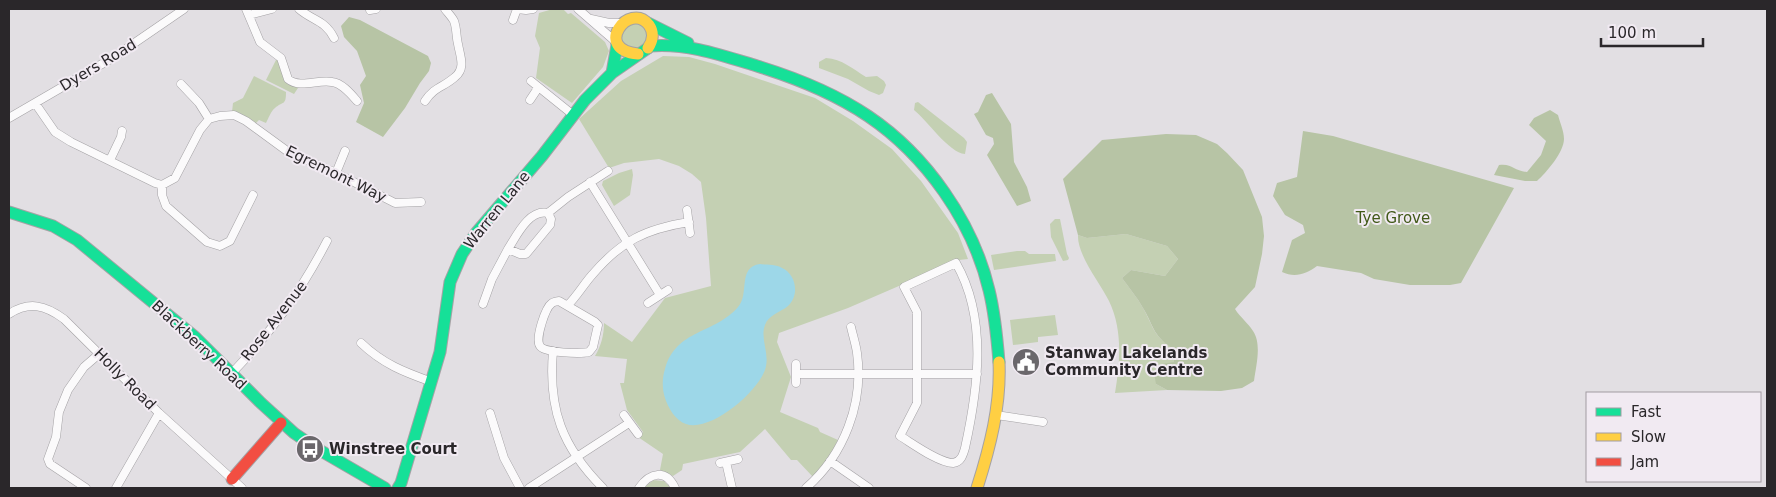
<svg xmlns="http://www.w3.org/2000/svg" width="1776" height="497" viewBox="0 0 1776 497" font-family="'DejaVu Sans',sans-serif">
	<rect width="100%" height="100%" fill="#e2dfe3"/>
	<path fill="#c4d0b3" d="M553 9H563L568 14 571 13 605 42 609 51 603 67 572 103 536 78 540 48 535 36 539 13Z
		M621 36a13 13 0 1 1 26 0a13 13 0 1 1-26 0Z
		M663 56 689 57 715 64 815 98 853 121 892 149 921 181 958 233 968 259 959 260 848 308 779 333 777 342 791 377 780 412 818 428 820 432 838 440 828 459 813 477 797 460H791L765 429 740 452 683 464 682 470 673 476 660 470 663 454 638 437 643 432 627 410 620 383H624L627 359 595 356C601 346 604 335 604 323L632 342 665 298 711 286 706 218 701 182 692 174 679 166 659 159 624 163 609 168 579 119 621 81Z
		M277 58C281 69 286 83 298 88L294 94 266 80Z
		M826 58C842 59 853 69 866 77L877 76 884 81 886 85 883 93 879 95 869 91 848 79 819 68V62Z
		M254 76 286 92C286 106 283 101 275 108 271 111 268 119 266 123L259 120 256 123 232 112 233 103 243 98Z
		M918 102 964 138 967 142 965 154C949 153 927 120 914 110L915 103Z
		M632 169 633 175 630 195 614 206 602 185 603 181 619 173Z
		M1055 219H1060L1067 254 1069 258 1068 260 1063 261 1051 237 1050 224Z
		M1126 234 1167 246 1178 259 1165 276 1131 270 1122 278C1129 288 1137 297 1143 308 1154 327 1152 335 1173 348L1174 362 1156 384 1167 390 1115 393C1120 363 1123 330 1109 301 1100 283 1077 255 1078 235L1087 238Z
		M1017 251H1025L1029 254H1055L1056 261 994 270 991 255Z
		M1055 315 1058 335 1038 337V342L1013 345 1010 320Z
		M653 480 664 481 671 488H644Z"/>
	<path fill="#b7c4a5" d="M349 17 360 20 428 56 431 63 429 71 420 83 405 108 383 137 356 122 364 103 360 85 366 76 357 51 344 37 341 26Z
		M992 93 1011 124 1014 162 1027 187 1031 201 1017 206 987 155 994 144 993 138 986 135 974 114 978 112 986 95Z
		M1550 110 1558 115C1560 123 1564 131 1564 139 1564 152 1546 173 1537 181H1525L1494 175 1499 165C1512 163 1514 171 1527 172L1541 155 1546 141 1529 125 1534 118Z
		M1303 131 1333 136 1514 188 1461 283 1450 285H1410L1374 279 1361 273 1317 266C1306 274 1295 278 1282 272L1292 240 1305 233 1303 225 1285 215 1273 196 1277 183 1297 177Z
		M1166 134 1196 135 1217 144 1227 153 1243 170 1262 217 1264 236 1262 254 1255 287 1235 309C1240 317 1248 323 1253 331 1262 344 1256 366 1254 381L1242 388 1221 391 1167 390 1156 384 1154 373 1162 364 1174 362 1173 349C1151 333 1155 328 1143 308 1137 297 1129 288 1122 278L1131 270 1165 276 1178 259 1167 246 1126 234 1087 238 1078 235 1063 179 1102 140Z"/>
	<path fill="#9dd7e8" d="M760 264C767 265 776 264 782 268 796 274 800 295 788 306 781 312 768 315 765 325 760 338 769 352 766 366 762 389 711 433 686 424 676 421 668 408 665 398 662 389 662 378 665 369 676 329 715 334 738 307 750 294 737 267 760 264Z"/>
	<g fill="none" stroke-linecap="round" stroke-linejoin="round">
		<defs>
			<path id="street" d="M246 9 260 42 281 58 288 79C300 89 318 79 332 82 342 83 351 94 357 101
				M299 9C313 21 325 20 334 38
				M517 9 526 10 533 9
				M578 9 616 42
				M370 10 376 9
				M249 15 272 9
				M591 19 609 23H620
				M513 20 517 9
				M531 81 572 114
				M181 84 199 103 209 119
				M530 100 538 88
				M425 101C434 87 444 87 455 77 466 68 460 56 458 44 456 37 457 29 454 21 452 17 448 13 445 9
				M35 103 55 132 71 142 155 183 162 185 175 178 200 130 209 119 220 116 234 115 246 121 287 151 336 173 395 203 421 202
				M9 118 114 57 184 9
				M110 160 121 137 122 131
				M336 173 345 151
				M590 182 660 295
				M162 185V195L166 206 207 242 220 246 230 241 253 195
				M687 210 690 233
				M548 213 551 219 550 225 526 254H520L508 249C517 235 529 209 548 213L568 197 608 171
				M956 263C988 319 978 389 965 448 963 455 961 462 953 463 939 463 913 444 900 436L917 403V312L904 287Z
				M559 301 595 322 598 325 593 347 589 352C581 354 544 353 540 346 535 339 545 308 552 303 553 302 558 301 559 301Z
				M648 303 668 290
				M483 304 492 279 508 249
				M568 305C577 296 584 284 592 275 621 241 645 229 689 222
				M9 314C29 301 45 305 64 319L159 413 242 488
				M361 343C383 364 404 372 432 382
				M553 351C548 409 562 447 603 488
				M232 373C272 331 300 293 327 241
				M797 374H977
				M796 383V364
				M490 413 504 458 520 488
				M624 415 638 434
				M996 415 1043 422
				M830 461 869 488
				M726 462 732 488
				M720 463 738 459
				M86 488 50 464 48 459 56 437 59 412 68 390 84 367 99 354
				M116 488 159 413
				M529 488 629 423
				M639 488C650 472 666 469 675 488
				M806 488C844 455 864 403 857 353 856 345 853 336 851 327"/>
			<path id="fast" d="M648 23 688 43
				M650 46C688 43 721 55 757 66 796 78 834 93 868 116 926 155 973 222 989 290 995 314 997 337 999 362
				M612 73 617 45
				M9 212 53 226 77 240 195 337 261 403 294 433 316 448 385 488
				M398 488 401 483 440 352 450 282 462 254 476 233 542 156 585 100 612 73 648 48"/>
			<path id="slow" d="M638 54C592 50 629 0 649 25 654 32 653 41 648 48
				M977 488C990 447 1001 405 999 362"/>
			<path id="jam" d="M232 479 281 423"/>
		</defs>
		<use href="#street" stroke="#a4a2a5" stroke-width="9"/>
		<use href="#fast" stroke="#a4a2a5" stroke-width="13"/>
		<use href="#slow" stroke="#a4a2a5" stroke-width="13"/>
		<use href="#jam" stroke="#a4a2a5" stroke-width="13"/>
		<use href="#street" stroke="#fbfafb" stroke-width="8"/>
		<use href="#fast" stroke="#16e098" stroke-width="11"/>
		<use href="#slow" stroke="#ffcf43" stroke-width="11"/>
		<use href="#jam" stroke="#f24e42" stroke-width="11"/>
	</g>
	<defs>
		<symbol id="civic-disc" viewBox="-11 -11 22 22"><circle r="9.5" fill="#6a676b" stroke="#f1eaf2"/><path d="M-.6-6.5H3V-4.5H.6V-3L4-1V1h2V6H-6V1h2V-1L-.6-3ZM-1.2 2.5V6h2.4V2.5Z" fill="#fff"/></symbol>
		<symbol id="bus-disc" viewBox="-11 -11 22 22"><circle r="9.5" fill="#6a676b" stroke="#f1eaf2"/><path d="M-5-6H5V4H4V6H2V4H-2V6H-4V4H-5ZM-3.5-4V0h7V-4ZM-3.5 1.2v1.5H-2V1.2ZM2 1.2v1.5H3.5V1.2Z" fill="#fff"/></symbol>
	</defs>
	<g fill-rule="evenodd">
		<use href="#civic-disc" x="1010" y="346" width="32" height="32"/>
		<use href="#bus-disc" x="294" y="433" width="32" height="32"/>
	</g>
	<g text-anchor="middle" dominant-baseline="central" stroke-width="4" stroke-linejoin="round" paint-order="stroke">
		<g font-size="15" fill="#2a272a" stroke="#f1eaf2">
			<text transform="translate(98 65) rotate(-31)">Dyers Road</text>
			<text transform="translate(336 174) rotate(26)">Egremont Way</text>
			<text transform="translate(497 210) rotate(-51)">Warren Lane</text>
			<text transform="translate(274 321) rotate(-52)">Rose Avenue</text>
			<text transform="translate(199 345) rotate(43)">Blackberry Road</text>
			<text transform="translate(125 379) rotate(45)">Holly Road</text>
		</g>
		<g font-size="15" fill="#415918" stroke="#f1eaf2">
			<text x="1393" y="218">Tye Grove</text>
		</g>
		<g font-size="15" font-weight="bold" fill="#2a272a" stroke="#f1eaf2" text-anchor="start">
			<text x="1045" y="353">Stanway Lakelands<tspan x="1045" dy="17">Community Centre</tspan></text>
			<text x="329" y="449">Winstree Court</text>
		</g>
	</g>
	<rect width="1776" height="497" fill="none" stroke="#2a272a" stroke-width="20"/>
	<rect x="1586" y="392" width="175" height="90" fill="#f1eaf2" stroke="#a19ca2"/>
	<rect x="1596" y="408" width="25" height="8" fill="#16e098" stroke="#a19ca2"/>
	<text x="1631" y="417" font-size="15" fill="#2a272a">Fast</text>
	<rect x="1596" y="433" width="25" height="8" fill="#ffcf43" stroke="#a19ca2"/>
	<text x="1631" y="442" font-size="15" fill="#2a272a">Slow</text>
	<rect x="1596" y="458" width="25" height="8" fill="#f24e42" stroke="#a19ca2"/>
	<text x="1631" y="467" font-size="15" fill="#2a272a">Jam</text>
	<path d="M1601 38v8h102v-8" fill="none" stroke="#2a272a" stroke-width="2.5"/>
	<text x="1608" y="38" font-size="15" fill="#2a272a" stroke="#f1eaf2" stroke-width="4" paint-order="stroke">100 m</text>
</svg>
